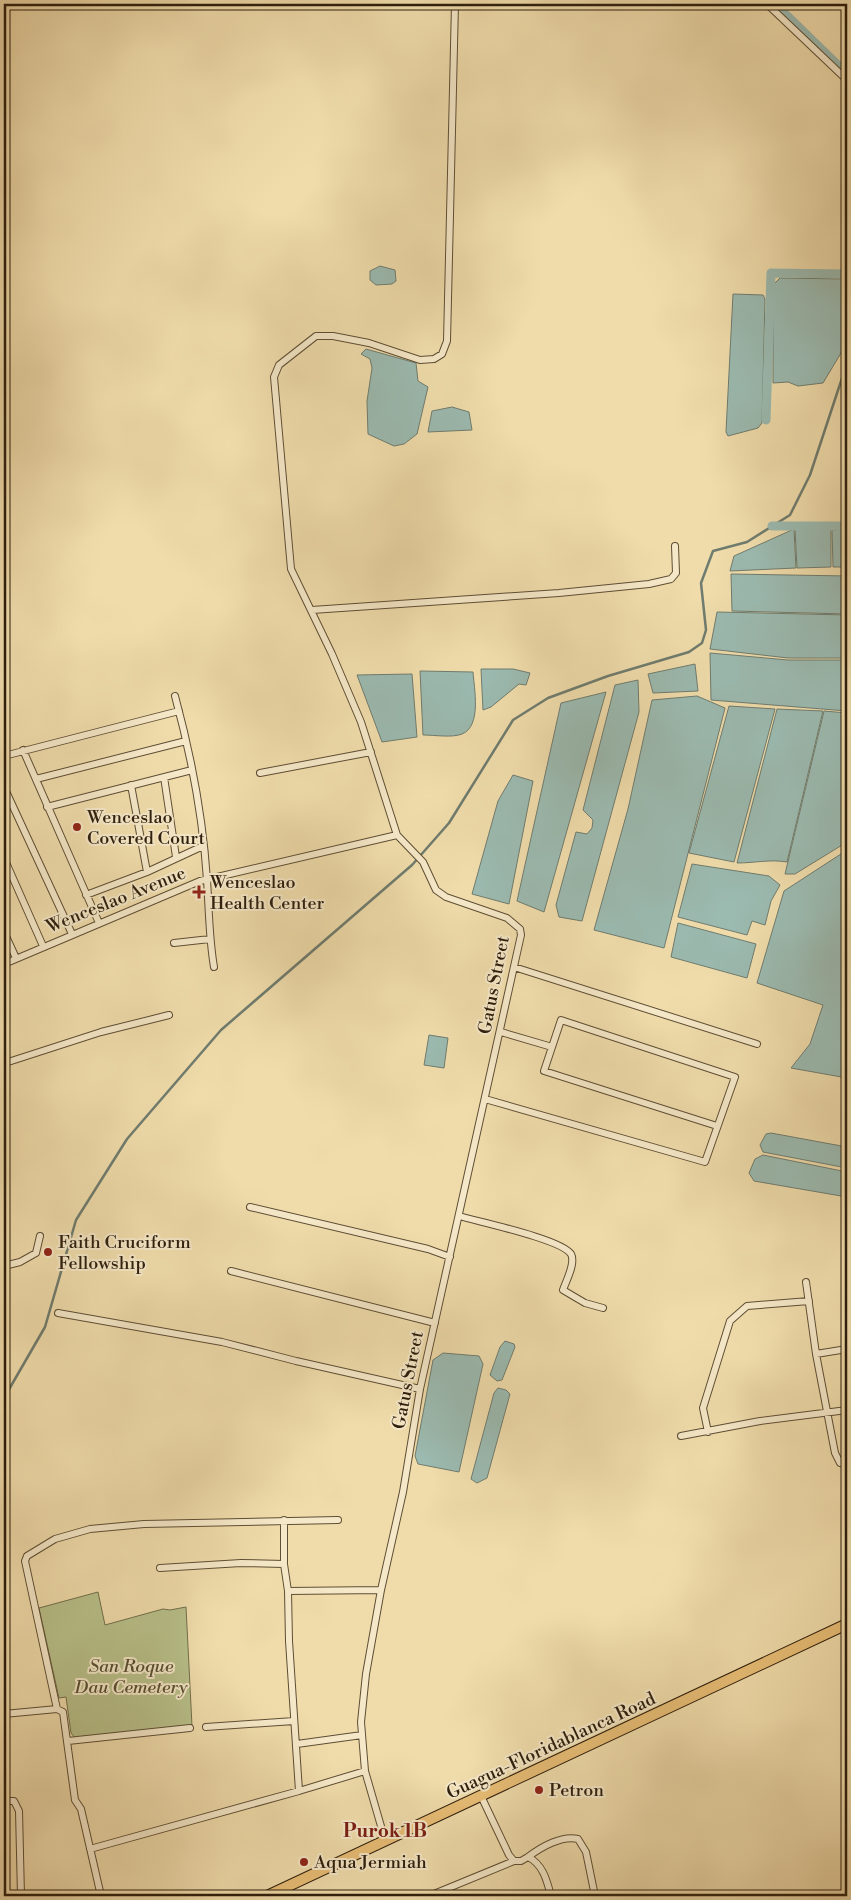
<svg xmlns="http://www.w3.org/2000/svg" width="851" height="1900" viewBox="0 0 851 1900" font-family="'Libre Bodoni',serif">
	<rect width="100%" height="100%" fill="#f0dcab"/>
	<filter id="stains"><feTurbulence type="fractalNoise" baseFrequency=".004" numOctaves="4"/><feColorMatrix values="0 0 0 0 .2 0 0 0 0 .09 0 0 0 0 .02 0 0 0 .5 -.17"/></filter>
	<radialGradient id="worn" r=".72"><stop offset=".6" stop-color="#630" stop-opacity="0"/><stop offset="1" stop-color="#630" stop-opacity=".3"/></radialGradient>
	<path fill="#b8c08a" stroke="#726f4c" d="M98 1592 105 1625 163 1609 170 1610 186 1607 192 1726 75 1738 71 1733 66 1697 59 1698 39 1608Z"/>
	<path fill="#9bbab0" stroke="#6f7c6f" d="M380 266 395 270 396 281 392 284 376 285 370 280V271Z
		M780 278 847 279V343L823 383 798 386 788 382 773 383V285Z
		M733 294 763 295 765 299 762 423 758 428 728 436 726 432Z
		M366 349 416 363 418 381 428 387 417 434 404 444 394 446 368 434 367 401 372 368 370 359 361 354Z
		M452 407 469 412 472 430 428 432 432 411Z
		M794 529 796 568 730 571 734 556Z
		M795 529H831V567L797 568Z
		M847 529V567H833L832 530Z
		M731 574 847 576V614L732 611Z
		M717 612 847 615V658H788L710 649Z
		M710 653 788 660H847V711L711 700Z
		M695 664 698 691 653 693 648 674Z
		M481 669H513L530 673 526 685 519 684 491 707 483 710Z
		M420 671 473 672C474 688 482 726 462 734 452 738 435 735 423 735Z
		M412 674 417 737 382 742 357 675Z
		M638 680 639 712 582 921 559 917 556 905 576 832 587 834 592 828 593 820 583 810 615 685Z
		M606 692 544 912 517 901 561 703Z
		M697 696 725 708 664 948 594 930 628 809 652 700Z
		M729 706 775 709 734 862 689 853Z
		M777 709 823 711 787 862C770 859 755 863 737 863Z
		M824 711 847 713V842L795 874H785Z
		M513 775 533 781 509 904 472 894 498 801Z
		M847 850V1078L791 1068 810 1044 823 1005 757 983 784 891Z
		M692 864 769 876 780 885 771 901 765 925 752 921 747 935 678 917Z
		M678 923 756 944 747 978 671 957Z
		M429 1035 448 1038 444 1068 424 1065Z
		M771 1133 847 1147V1168L763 1152 760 1145 766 1134Z
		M763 1155 847 1172V1197L754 1181 749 1173 755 1159Z
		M505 1341 514 1344 515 1347 502 1380 497 1381 490 1375 500 1347Z
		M443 1353 479 1356 483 1364 459 1472 418 1464 415 1456 433 1360Z
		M498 1388 506 1390 510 1394 487 1478 477 1483 471 1479 494 1393Z"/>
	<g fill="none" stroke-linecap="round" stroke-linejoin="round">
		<path stroke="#6f7c6f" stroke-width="2.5" d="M4 1398 45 1327 76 1220 127 1139 221 1030 412 865 449 823 513 720 548 698 608 676 689 652 702 643 706 630 701 583 713 551 747 542 790 515 810 475 847 363"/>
		<path stroke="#9bbab0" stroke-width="9" d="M775 4 847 74
			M766 420 771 273 847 274
			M772 526H847"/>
		<defs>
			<path id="street" d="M767 4 847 80
				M312 610 559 593 649 584 671 579 676 573 675 546
				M175 696C191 755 203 818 207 880 209 909 209 938 214 967
				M23 750 99 923
				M4 756 179 711
				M260 773 371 752
				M164 777 176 857
				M36 779 186 741
				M131 785 147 872
				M4 787 72 934
				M47 807 192 770
				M397 835 361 722 332 654 291 569 274 377 279 365 316 336H333L369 343 420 360 434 359 442 354 447 341 455 4
				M4 858 43 946
				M86 895 147 872 203 846
				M4 932 16 958
				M174 943 210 939
				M4 964 200 881 397 835 423 862 436 890 446 897 507 918 520 929 521 935 420 1389 403 1492 381 1590 366 1674 361 1722 365 1771 385 1840
				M514 967 757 1044
				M501 1032 552 1047
				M4 1059 5 1063 101 1032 169 1015
				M485 1099 705 1162 735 1077 561 1020 544 1071 717 1126
				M250 1207 428 1249 450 1257
				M459 1216C479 1222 561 1239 571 1254 576 1263 566 1281 563 1290L585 1303 603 1308
				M4 1266 20 1262 36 1253 40 1236
				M231 1271 435 1323
				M806 1282 816 1354 835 1453 840 1463 847 1464
				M58 1313 222 1342 296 1361 420 1389
				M816 1354 847 1349
				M708 1432 703 1408 730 1321 747 1306 809 1301
				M681 1436 760 1421 847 1410
				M284 1520V1564L288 1591
				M160 1568 241 1563 284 1564
				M57 1709 25 1561 27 1556 55 1539 90 1529 144 1524 338 1520
				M4 1714 57 1709 63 1712 75 1800 81 1809 101 1896
				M206 1727 294 1721
				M68 1741 190 1728
				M297 1744 362 1735
				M299 1791 289 1641 288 1591 381 1590
				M481 1796 509 1855 514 1861H521L528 1857C543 1864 547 1881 551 1896
				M4 1801H14L19 1811 21 1896
				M90 1849 299 1791 365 1771
				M528 1857C541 1847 562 1835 578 1839L586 1852 595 1896
				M429 1896 514 1861"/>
			<path id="primary" d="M267 1896 847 1624"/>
		</defs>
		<use href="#street" stroke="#5e4e34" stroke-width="8"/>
		<use href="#primary" stroke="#2d1e0d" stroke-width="12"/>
		<use href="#street" stroke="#f5e8c8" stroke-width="6"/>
		<use href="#primary" stroke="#e8be76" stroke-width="10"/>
	</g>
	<g fill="#8f2418" stroke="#f5e8c8" stroke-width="2">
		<circle cx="77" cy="827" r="5"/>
		<path d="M196.5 884.5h5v5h5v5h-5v5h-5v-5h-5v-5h5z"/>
		<circle cx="48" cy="1252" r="5"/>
		<circle cx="539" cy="1790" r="5"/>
		<circle cx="304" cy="1862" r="5"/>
	</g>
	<g text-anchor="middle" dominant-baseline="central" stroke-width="4" stroke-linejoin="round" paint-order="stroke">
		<g font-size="18" fill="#2d1e0d" stroke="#f5e8c8" text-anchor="start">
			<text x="87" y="817">Wenceslao<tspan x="87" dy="21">Covered Court</tspan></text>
			<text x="210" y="882">Wenceslao<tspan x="210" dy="21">Health Center</tspan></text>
			<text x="58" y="1242">Faith Cruciform<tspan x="58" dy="21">Fellowship</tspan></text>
			<text x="549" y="1790">Petron</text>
			<text x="314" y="1862">Aqua Jermiah</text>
		</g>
		<g font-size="18" fill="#2d1e0d" stroke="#f5e8c8">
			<text transform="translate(116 900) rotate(-22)">Wenceslao Avenue</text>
			<text transform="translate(494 985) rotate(-79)">Gatus Street</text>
			<text transform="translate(408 1380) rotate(-79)">Gatus Street</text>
			<text transform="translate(551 1746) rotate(-25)">Guagua-Floridablanca Road</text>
		</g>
		<g font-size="18" font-style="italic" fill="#574f32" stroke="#f5e8c8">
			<text x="131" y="1666">San Roque<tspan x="131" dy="21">Dau Cemetery</tspan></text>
		</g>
		<g font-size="19" font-weight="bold" fill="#7a1f14" stroke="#f5e8c8">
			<text x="385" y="1831">Purok 1B</text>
		</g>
	</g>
	<rect width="851" height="1900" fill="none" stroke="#f0dcab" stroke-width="20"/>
	<rect x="5" y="5" width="841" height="1890" fill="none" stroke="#2d1e0d" stroke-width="2.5"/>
	<rect x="10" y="10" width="831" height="1880" fill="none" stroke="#2d1e0d"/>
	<rect width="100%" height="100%" filter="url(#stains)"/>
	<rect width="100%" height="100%" fill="url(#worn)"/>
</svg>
